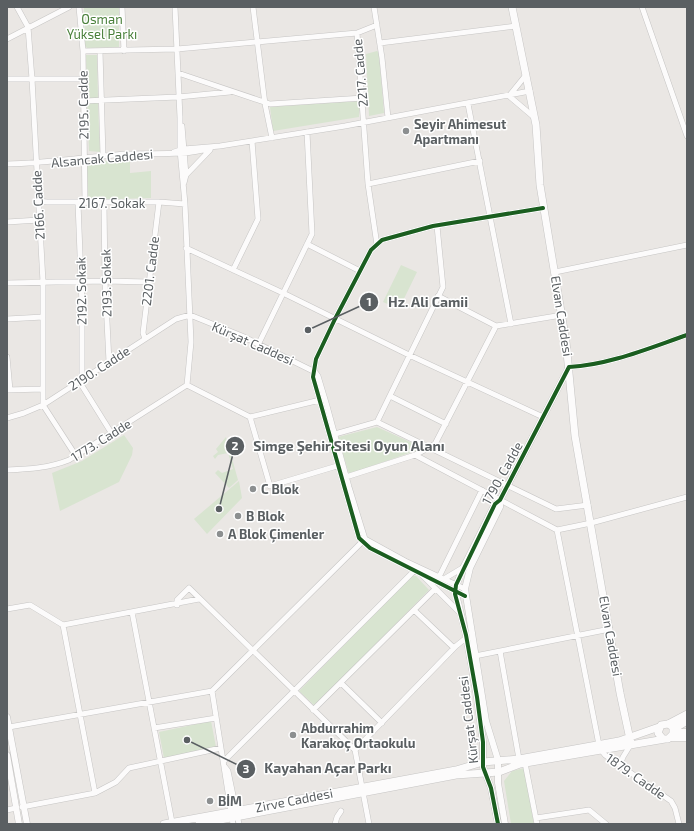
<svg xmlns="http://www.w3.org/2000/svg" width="694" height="831" viewBox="0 0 694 831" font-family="'Exo 2',sans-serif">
	<rect width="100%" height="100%" fill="#eae7e4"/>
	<path fill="#d8e4d0" d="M84 7H119V47L87 48 85 46Z
		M377 51 379 52 384 113 369 116 366 54Z
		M86 55H97L98 98 87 99Z
		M357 101 360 102 359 117 273 131 270 107Z
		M87 103H98L100 152 89 151Z
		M130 160V173L151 171V198L87 200V162Z
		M401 265 417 272 399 309 383 302Z
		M377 427 419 446 418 450 349 474 338 437Z
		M124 435 133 448 132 455 119 482 60 511 52 473 82 461Z
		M226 437 238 480 229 488 215 473 218 470 222 473 233 469 228 453 218 455 215 459 213 456 218 452 216 449Z
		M239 481 242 498 207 534 194 519Z
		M412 576H416L429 590 315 706 299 691Z
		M211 721 216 747 164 758 159 732Z
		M524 768 534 824H511L504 781 512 771Z"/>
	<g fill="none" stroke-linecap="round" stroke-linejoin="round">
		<defs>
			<path id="minor" d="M17 7 28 27 32 79 43 282V405L76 456
				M79 7 83 51 85 203
				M122 7 124 51
				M175 7 180 118
				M253 7 265 104 272 138
				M374 7 382 58 388 118
				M642 7 687 136
				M357 33 377 25
				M7 39 69 7
				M380 43 516 26
				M83 51 177 49 357 33 368 184 377 245
				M100 51 103 156
				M178 73 270 104 363 98
				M526 75 509 96 535 118
				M7 79H83
				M83 101 178 97 230 92
				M468 104 511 324
				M180 116V150L185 204 191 342 187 385 250 417 320 400
				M182 126 186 175 184 183
				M174 152 184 149 220 146 345 126 530 91
				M7 164C47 163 86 157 126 154 155 153 184 156 211 148
				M186 175 210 150
				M368 184 480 161
				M38 201 47 202H159L185 204
				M78 203 82 305V379
				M104 204 105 281 109 362
				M7 222 39 220
				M307 244 360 271
				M186 248 283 293 409 355 543 417
				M233 270 258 219 252 141
				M555 272 687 245
				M7 283 105 281 148 282
				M438 296 496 326
				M190 315 242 336 315 372 318 376 327 406 349 487 365 539 405 561 465 589
				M7 319 43 317
				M145 339 143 333 159 202
				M258 345 312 234 307 132
				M7 357 10 390
				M569 367C609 365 649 348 687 335
				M79 381 112 434
				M7 390 43 389
				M390 396 446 424
				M250 417 270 486 337 466
				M7 418 24 413 43 405 176 319 190 315
				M377 422 556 509 588 505
				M335 434 377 422 443 287 437 226
				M415 455 557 530 599 745
				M7 470C29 469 49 468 69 460L187 385
				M346 477 415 455 435 444 496 326 562 315
				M557 530 591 523 687 497
				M423 576 460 613
				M439 577 482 490
				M444 579 464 567
				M465 596 370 548 359 538 313 377 316 359 335 319 371 250 382 240 433 226 543 208
				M177 605V600L189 588 355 750 369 824
				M7 609 30 605 63 625 95 793 22 807
				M414 610 454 648
				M132 612 172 822
				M63 625 199 599
				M500 651 519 759
				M475 656 610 629
				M341 683 382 723
				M212 691 233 824
				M313 710 435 589
				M9 727 212 691 365 539
				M154 728 216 718
				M355 750 456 646 466 638
				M601 750 605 755 671 801 675 808 679 824
				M224 761 414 571
				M525 763 537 824
				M620 765 623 757 631 744
				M225 767 228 771 239 824
				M95 793 116 782 129 768 221 748
				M7 810 16 808
				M536 818 589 810 606 824
				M335 824 337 817 341 811"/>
			<path id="tertiary" d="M500 500V507L470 568 465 589 486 721 498 760V783L505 824
				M7 717 27 824
				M674 732H687
				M670 738H687
				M7 755 19 824
				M498 824 491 788 483 767V742L477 697 466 635 455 590 461 572 495 504 500 500 569 367"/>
			<path id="secondary" d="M512 7 536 125 540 185 566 342 575 436 620 693 631 744
				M668 724 673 727V734L668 739H663L658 733 661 725 668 724 687 714
				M674 729 687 721
				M164 824 456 770 483 762 519 759 619 741 659 727
				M199 824 456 775 499 772 520 764 665 739"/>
		</defs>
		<use href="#minor" stroke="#c6c5c4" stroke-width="6"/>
		<use href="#tertiary" stroke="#c6c5c4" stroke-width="7"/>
		<use href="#secondary" stroke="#c6c5c4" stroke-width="8"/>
		<use href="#minor" stroke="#fcfbfb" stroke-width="5"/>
		<use href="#tertiary" stroke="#fcfbfb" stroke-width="6"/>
		<use href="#secondary" stroke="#fcfbfb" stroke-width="7"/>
		<defs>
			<path id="cycleway" d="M465 596 370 548 359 538 313 377 316 359 335 319 371 250 382 240 433 226 543 208
				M498 824 491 788 483 767V742L477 697 466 635 455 594 456 585 495 504 500 500 569 367C609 365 649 348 687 335"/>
		</defs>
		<use href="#cycleway" stroke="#fff" stroke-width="6"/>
		<use href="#cycleway" stroke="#1b5e20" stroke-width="4"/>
	</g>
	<g fill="#8c8f90" stroke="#fff" stroke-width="1.5">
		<circle cx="406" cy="131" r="4"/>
		<circle cx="253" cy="489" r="4"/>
		<circle cx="238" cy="516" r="4"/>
		<circle cx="220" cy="534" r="4"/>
		<circle cx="293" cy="735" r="4"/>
		<circle cx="210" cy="801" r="4"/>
	</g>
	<g text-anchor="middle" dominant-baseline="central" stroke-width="3" stroke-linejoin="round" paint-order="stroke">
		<g font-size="13" fill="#4a803b" stroke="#fff">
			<text x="102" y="19">Osman<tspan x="102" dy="15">Yüksel Parkı</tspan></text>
		</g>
		<g font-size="13" fill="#5a5f62" stroke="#fff">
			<text transform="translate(360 73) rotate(-95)">2217. Cadde</text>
			<text transform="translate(83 105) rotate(-91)">2195. Cadde</text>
			<text transform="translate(102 158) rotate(-5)">Alsancak Caddesi</text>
			<text x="112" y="203">2167. Sokak</text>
			<text transform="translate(38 205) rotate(-93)">2166. Cadde</text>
			<text transform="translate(150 271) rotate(-83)">2201. Cadde</text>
			<text transform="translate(106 283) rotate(-91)">2193. Sokak</text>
			<text transform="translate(81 291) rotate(-91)">2192. Sokak</text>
			<text transform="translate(562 316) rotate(81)">Elvan Caddesi</text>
			<text transform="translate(253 343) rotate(24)">Kürşat Caddesi</text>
			<text transform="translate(99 368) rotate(-33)">2190. Cadde</text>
			<text transform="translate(101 440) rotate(-32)">1773. Cadde</text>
			<text transform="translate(502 473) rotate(-61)">1790. Cadde</text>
			<text transform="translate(611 636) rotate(80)">Elvan Caddesi</text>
			<text transform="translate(468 720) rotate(-97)">Kürşat Caddesi</text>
			<text transform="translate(636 776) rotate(35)">1879. Cadde</text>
			<text transform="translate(294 800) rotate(-11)">Zirve Caddesi</text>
		</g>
		<g font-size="13" font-weight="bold" fill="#5a5f62" stroke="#fff" text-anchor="start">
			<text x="414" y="124">Seyir Ahimesut<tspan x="414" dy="15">Apartmanı</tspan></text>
			<text x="261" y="489">C Blok</text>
			<text x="246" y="516">B Blok</text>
			<text x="228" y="534">A Blok Çimenler</text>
			<text x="301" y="728">Abdurrahim<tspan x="301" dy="15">Karakoç Ortaokulu</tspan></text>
			<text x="218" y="801">BİM</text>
		</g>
	</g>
	<path fill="none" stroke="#5a5f62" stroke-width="1.5" d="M308 330L369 302M219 509L235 446M187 740L246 769"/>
	<g fill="#5a5f62" stroke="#fff" stroke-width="1.5">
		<circle cx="308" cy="330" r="4"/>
		<circle cx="219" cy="509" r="4"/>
		<circle cx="187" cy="740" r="4"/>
		<circle cx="369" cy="302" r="10"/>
		<circle cx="235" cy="446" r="10"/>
		<circle cx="246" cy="769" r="10"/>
	</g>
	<g font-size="12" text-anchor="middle" font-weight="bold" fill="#fff">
		<text x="369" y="306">1</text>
		<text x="235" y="450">2</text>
		<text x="246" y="773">3</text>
	</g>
	<g font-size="14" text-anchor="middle" font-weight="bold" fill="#5a5f62" stroke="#fff" stroke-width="3" stroke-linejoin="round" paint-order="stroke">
		<text x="428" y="307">Hz. Ali Camii</text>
		<text x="349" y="451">Simge Şehir Sitesi Oyun Alanı</text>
		<text x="328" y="773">Kayahan Açar Parkı</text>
	</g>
	<rect width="694" height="831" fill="none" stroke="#5a5f62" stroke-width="16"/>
</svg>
